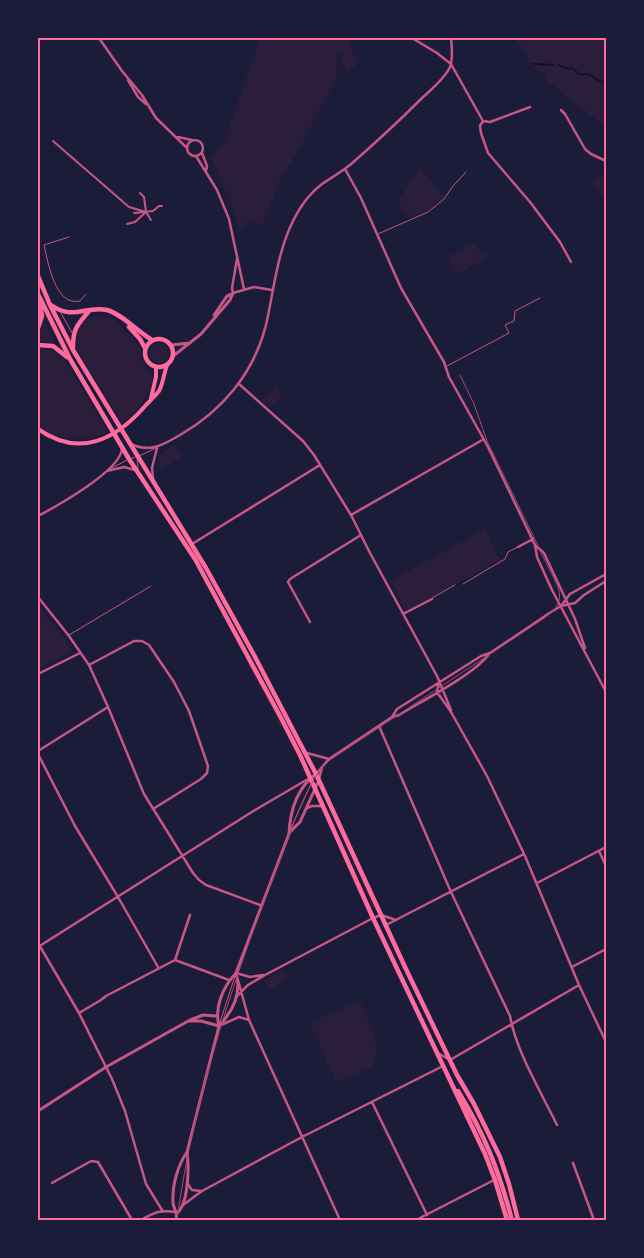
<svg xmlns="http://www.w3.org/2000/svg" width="644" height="1258" viewBox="0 0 644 1258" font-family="Cabin,sans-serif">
	<rect width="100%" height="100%" fill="#1b1b3a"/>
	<path fill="#2a1e3b" d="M260 38H349L353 53 359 62 347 73 342 64 344 53 337 52 336 63 337 77 302 144 280 180 262 226 248 220 245 230 239 231 232 206 211 158 225 140Z
		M515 38H606V129C590 111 568 102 554 83L549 85 545 74 536 70Z
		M419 166 444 197 428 210 407 218 398 202Z
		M605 174 606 176V198L601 196 591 181Z
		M475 243 481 254 486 252 489 256 461 273 459 270 453 273 448 257Z
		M38 284 72 356 111 421H110L62 339 43 300Z
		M99 315 113 319 132 337 140 347V358L153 377C149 398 138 410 122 423L78 352C73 334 79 318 99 315Z
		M44 323 46 324 54 341 53 343 38 341V334Z
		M149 353a10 10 0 1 1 20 0a10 10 0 1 1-20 0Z
		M38 347 51 349 64 359 108 432C82 444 60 441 38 425Z
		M277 388 282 397 271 405 263 399Z
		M175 444 183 456 160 470 158 461 159 455Z
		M485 529 500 560 406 611 391 581Z
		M38 605 63 637 73 652 38 669Z
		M246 662 249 663 295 750 292 748Z
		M322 799H323L375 908 373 909Z
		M282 970 287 980 269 990 264 980Z
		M359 1000C367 1015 385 1050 371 1066 366 1072 345 1078 336 1082L310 1023Z"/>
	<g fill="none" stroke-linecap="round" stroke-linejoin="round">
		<path stroke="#12122b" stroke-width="2" d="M533 64 554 65
			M559 65 568 69 572 68 579 74H589L600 82 606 81"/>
		<path stroke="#c65784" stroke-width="1" d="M378 234 428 212 444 199 453 186 466 172
			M69 237 44 245C48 262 55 307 80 301L86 294
			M61 313 72 333
			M447 366 509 333 505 325 514 321 515 311 540 298
			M139 456 156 448
			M137 460 138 468
			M110 469 129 459 135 457
			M463 584 505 559 508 552 518 547
			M432 598 455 585
			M69 635 151 586
			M291 828 311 784
			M220 1022 235 976"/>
		<path stroke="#c65784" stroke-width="2" d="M53 141 129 207 146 212 135 222 127 224
			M140 193 144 197 146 212 151 220
			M134 213 153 211 159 206H162"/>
		<path stroke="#c65784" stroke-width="2.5" d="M99 38 122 71 142 95 156 118 187 148
			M412 38 437 53 451 64 483 121 490 122 530 107
			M128 80 138 97 146 104
			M561 110 565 114 585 149 591 154 606 161
			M483 121 480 126 481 133 488 153 530 202 560 242 571 262
			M178 137 192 140
			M187 148a8 8 0 1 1 16 0a8 8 0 1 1-16 0Z
			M202 153 207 166 206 171
			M196 156 217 190 229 219 244 289
			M345 169 361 198 401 288 444 362 449 377 488 447 535 545 537 557 552 590 606 692
			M237 259 232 288 233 293 254 287 272 290
			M239 384 303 441 314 455 351 515 370 553 437 676 451 710
			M131 444C150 453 163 445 180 435 222 411 254 373 266 325 274 290 277 252 294 219 300 207 310 193 322 184 331 178 341 172 350 165 374 144 397 123 419 101 429 91 444 80 450 67 453 59 452 47 451 38
			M107 471 124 467 135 470
			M153 479 152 468 157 448
			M351 515 484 439
			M38 516C57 506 120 471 122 449
			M192 544 320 465
			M536 546 544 553 575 619 585 648
			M518 547 533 539
			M38 597 69 636 89 665 108 707 144 794 193 873 199 880 206 885 260 905
			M561 606 570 594 606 574
			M403 614 432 599
			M310 622 288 582 290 579 361 535
			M89 665 134 641H142L149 645 174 682 189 711 208 766 207 773 201 779 153 809
			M38 674 80 653
			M439 682 437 692 451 712 487 776 525 856 579 985 606 1042
			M392 717 397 709 481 656 490 653 551 612 561 606 575 603 584 595 606 581
			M379 726 451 892 510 1016C516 1051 541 1092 557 1125
			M38 751 108 707
			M307 753 329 759
			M38 754 75 826 118 897 158 967
			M316 774 329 759 392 717 399 715C422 701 475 674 489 654
			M319 779 322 768
			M307 808 312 806H322
			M599 851 606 866
			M537 883 606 847
			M386 925 524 854
			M38 943 79 1013 112 1079 125 1111 146 1184 162 1210
			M38 947 255 810 308 779
			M175 960 190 915
			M572 967 606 949
			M236 973 250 977 263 975
			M238 980 249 1020 340 1220
			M236 997 248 985 265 975 373 918 381 915 396 920
			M79 1013 101 1000 106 996 175 960 229 980
			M221 1025 239 1017 249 1020
			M438 1053 450 1060 579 985
			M372 1102 427 1215
			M573 1163 594 1220
			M52 1183 91 1161 98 1162 132 1220
			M187 1183 192 1190 201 1191
			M183 1205 202 1191 302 1137 443 1066
			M141 1220C155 1212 159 1210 176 1212
			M416 1220 494 1180"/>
		<path stroke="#c65784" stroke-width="3" d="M214 315 227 296 232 294
			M171 345 190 343
			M172 357 201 334 230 300 233 293
			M289 833 300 822 319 780
			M190 1021H201L219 1026
			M219 1026C214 1007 223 987 236 973L289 834C290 811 297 788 316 774
			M38 1111 106 1067 190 1020 203 1015 216 1016
			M177 1213C189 1203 189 1166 187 1152
			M176 1220C178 1209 173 1210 173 1202 172 1185 178 1165 187 1152L219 1026C232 1012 242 993 236 973"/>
		<path stroke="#ff6b9d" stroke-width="4" d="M151 398 156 377V367
			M38 429C79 458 116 440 146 405 150 401 155 396 159 391 163 384 164 373 167 365"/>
		<path stroke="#ff6b9d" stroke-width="4.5" d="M38 276 50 305 73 350 206 568 254 655 316 774 405 967 457 1075 474 1104 500 1157 509 1184 518 1220
			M38 294 70 359 129 459 195 559 280 716 300 755 373 918 485 1154 495 1180 507 1220
			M51 305C73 321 86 305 107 310 122 314 138 332 152 340
			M129 327 140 339 145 348
			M38 328 42 316 40 305
			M145 353a14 14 0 1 1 28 0a14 14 0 1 1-28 0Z
			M38 345 53 346 67 357
			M73 347C73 329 77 325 89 311
			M458 1091C485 1135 499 1171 512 1220"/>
		<path stroke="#a44b75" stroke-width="1" d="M177 1220C194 1093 236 973 282 854 292 828 309 776 330 760L543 619C555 610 563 603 558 587L487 441 474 404 460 375"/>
	</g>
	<rect width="644" height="1258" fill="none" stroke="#1b1b3a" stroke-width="78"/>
	<rect x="39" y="39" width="566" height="1180" fill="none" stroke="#ff6b9d" stroke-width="2"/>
</svg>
